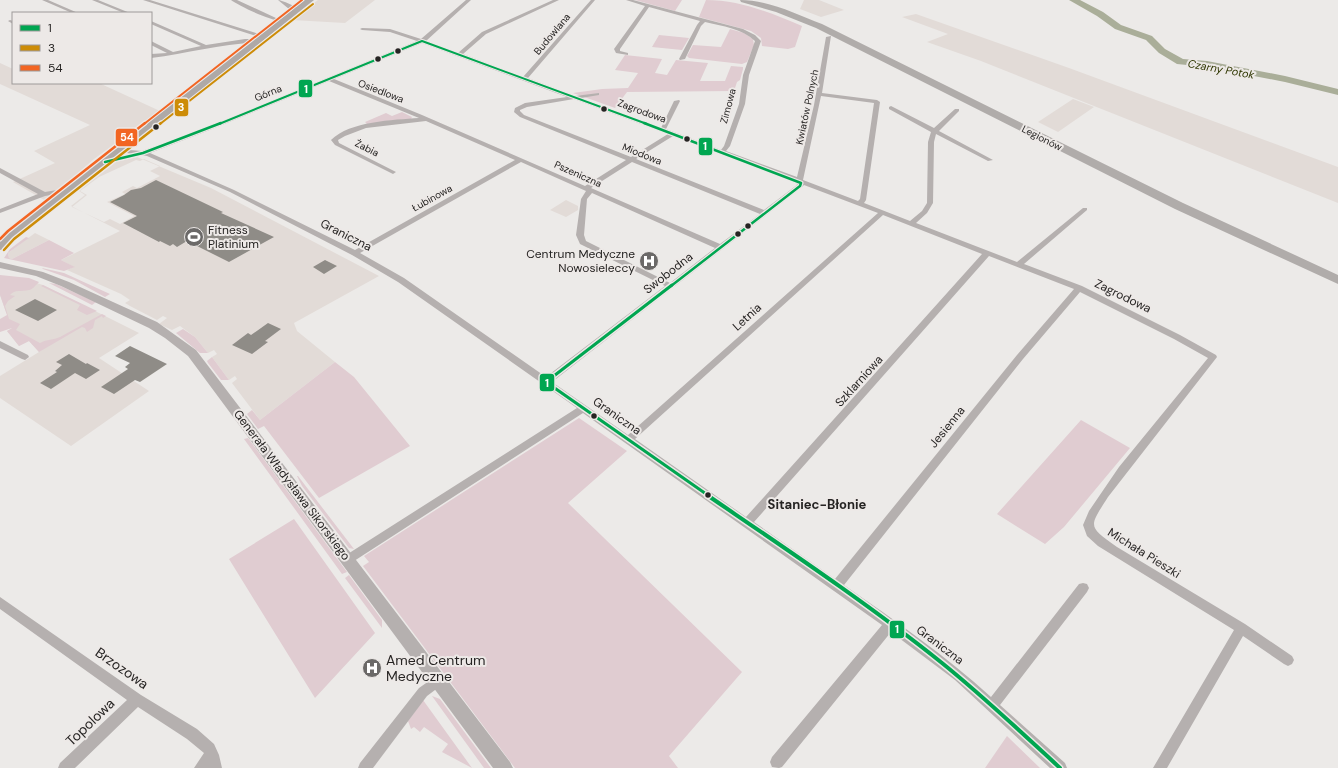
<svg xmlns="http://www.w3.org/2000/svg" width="1338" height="768" viewBox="0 0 1338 768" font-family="'DM Sans',sans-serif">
	<rect width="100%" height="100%" fill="#eceae8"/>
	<path fill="#e2dbd7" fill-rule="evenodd" d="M318 0H375L345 23 292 20Z
		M804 0H819L844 10 821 17 800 9Z
		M916 14 1069 68 1338 167V203L981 61 927 42 948 34 902 17Z
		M0 63 13 69V83H99L160 111 94 159 46 201 13 182 55 163 34 151 90 125 0 84Z
		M1073 99 1094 107 1058 132 1038 122Z
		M137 157 211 188 379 276 294 323 297 331 335 362 260 420 232 383 237 379 235 376 229 380 212 357 217 354 214 350 208 353 195 337 180 326 172 330 159 324 167 318 163 316 157 320 130 306 125 303 130 300 121 294 67 270 74 267 61 260 120 231 71 206 85 195 79 191 116 162ZM144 159 160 166 150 171 160 176 137 188 133 186 122 192 125 194 107 202 134 216 120 224 110 219 104 222 72 207 87 195 80 191 99 177 136 160 140 161Z
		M566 200 578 206V210L566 217 550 210Z
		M35 233 49 240 12 259 9 258 8 253Z
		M30 281 43 285 139 333 99 358 149 391 71 446 0 398V376L39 352 29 341 19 346 7 331 12 329 0 295V288Z"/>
	<path fill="#e0ccd1" d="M635 0H682L675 11Z
		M706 0C740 0 771 13 802 26L795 47 788 49 762 46 761 38 751 31 699 17Z
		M730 29 744 33 753 39 754 45 747 62 742 64 689 58 687 56 693 45 721 47Z
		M659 35 689 38 682 50 652 47Z
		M625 55 662 59 655 73 667 75 676 60 708 63 700 81H725L731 66 743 67V69L740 80 737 82 734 91 627 92 615 108 573 93 602 89 628 88 638 73 615 70Z
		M402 112 412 117 411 119 367 124 365 122 386 113 392 116Z
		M26 237 29 238 8 253 9 258 12 259 49 240 74 253 61 260 75 267 64 271 4 258 10 249Z
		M42 268 64 273 110 294 105 297 74 280 43 269Z
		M0 275 29 278 39 282C36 285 32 290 29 290 21 292 15 289 10 295L15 296 8 301 5 306 9 319 20 324 16 330 40 343C47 339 53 340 60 337L102 314 106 316 103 318 102 316 95 320 93 328 87 332 85 328 82 327 39 352 29 341 19 346 7 331 12 328 0 332V319L7 315 0 295Z
		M49 283 56 284 96 302 92 305Z
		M43 285 97 311 87 315 77 310 80 305 41 286Z
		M183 329 195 337 208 353H200L176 333Z
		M212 357 229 380H221L208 363 207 361Z
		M335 362 354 377 410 446 319 498 264 426 258 429 247 414 252 410 260 420Z
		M579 418 627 451 568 503 742 672 669 756 678 768H515L363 566 369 562 364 556Z
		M1081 420 1130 448 1064 527 1045 544 997 514Z
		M248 438 347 572 342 574 244 439Z
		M297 476H298L354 549 349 548 302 486Z
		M294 519 375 633 315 698 229 559Z
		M349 575 382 620V628L345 578Z
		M432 696 440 699 491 768H484Z
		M423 700 472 768 442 752 448 744 424 727 420 732 414 727 411 729 408 721Z
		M1007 736 1040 768H985Z"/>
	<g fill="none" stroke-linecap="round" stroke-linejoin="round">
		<path fill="#aaae99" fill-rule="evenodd" d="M1069 0H1080L1103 12 1121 25 1152 36 1165 49 1183 59 1207 61 1285 76 1338 89V95L1285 82 1207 67 1177 64 1159 53 1146 40 1115 29 1097 16Z"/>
	</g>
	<path fill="#8f8c87" d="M156 180 223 212 221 213 274 237 229 262 187 241 177 247 173 244 170 246 160 241 159 242 123 223 137 216 110 202 124 195 131 190 141 188Z
		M325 260 337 266 324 274 313 267Z
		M35 299 57 310 38 321 15 310Z
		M268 323 281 329 265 341 268 342 252 354 232 345 248 333 251 335Z
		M130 346 167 364 140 382 135 380 114 394 101 387 128 369 125 367 130 363 115 356Z
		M69 354 86 364 87 363 100 370 86 379 75 373 51 389 40 383 57 372 55 371 62 365 56 362Z"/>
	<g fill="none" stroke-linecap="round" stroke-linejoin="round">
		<path fill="#b5b0af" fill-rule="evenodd" d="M42 0H48L78 13H72Z
			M92 0H98L130 13H124Z
			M143 0H150L256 33 269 35 266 37 253 35Z
			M231 0H237L276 18 286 20C278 25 239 6 231 0Z
			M278 0C282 0 296 7 300 9L298 10 289 9Z
			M466 0H471L426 41 458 53 482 32 553 0H559L486 34 463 54 523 77 591 0H595L528 78 575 96 599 93V95L581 98 661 128 674 101 679 100 680 101 666 129 721 150 724 146 739 104 743 75 755 41C743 29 722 26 705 22L701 26 685 59 680 60 679 59 697 25 700 21 649 7 620 49V51L628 53V55L616 53 614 49 645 6 626 0H633L648 4 743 29 755 35 761 41 749 75 745 104 730 146 726 151 797 177 814 105 826 37 831 36 822 93 877 100 880 102 866 200 864 203 910 221 922 211 927 203 928 142 931 132 889 109V107L891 106 934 128 955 109H959V111L939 131 993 160 988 161 936 134 934 142 933 203 927 213 916 223 1017 262 1083 208H1087V210L1024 264 1082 286 1180 335 1216 355 1217 357 1108 497C1089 527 1087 526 1117 547L1245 624 1292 656 1294 660 1292 664 1288 666 1284 664 1243 636 1167 768H1153L1234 630 1098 546 1087 536 1083 525 1089 511 1119 467 1208 358 1174 339 1080 292 1023 359 844 585C894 620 945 655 991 697L1079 584 1083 583 1087 584 1089 588 1087 592 1000 705 1065 763 1067 768H1050L955 680 891 632 782 767 779 768 772 767 770 762 772 757 882 625 583 413 351 563 347 565 343 563 342 560 343 557 577 408 398 282 352 255 230 192 147 156 142 155 105 164 102 162 132 154 117 151V149L142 151 203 129 417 41 390 32 362 30 360 29 362 28 390 29 421 39ZM422 43 567 97 525 103 515 108 514 112 520 117 626 160 585 186 422 115 334 79ZM329 81 419 118C393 120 350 121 331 140L335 145 393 174 396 172 339 143 338 140 345 136 366 128 426 121 515 160 355 250 234 190 150 153 207 131ZM821 96 874 103 860 199 858 201 803 180ZM574 99 668 134 631 157 524 115 520 111V110L527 107ZM673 136 796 182 797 185 764 210 636 159ZM521 162 586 191 581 199 576 235 580 244 665 286 546 377 404 278 360 253ZM632 162 760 214 720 244 591 188ZM804 185 878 213 628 435 552 382 802 187ZM592 193 715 248 670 283 586 241 584 235 587 199ZM883 215 982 254 746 517 635 439ZM989 256 1074 289 1017 355 835 579 754 522Z
			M10 20 13 21V24L8 21Z
			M151 21 206 45 245 39H258L261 41 258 43C221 43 187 54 151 58V54L167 53 151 45V41L173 52 201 46 151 24Z
			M0 168 45 192 69 188 72 190 69 192 45 196 0 213V209L38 194 0 173Z
			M0 341 28 355 29 357 25 360 22 359 0 348Z
			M0 597 141 695 197 729 214 744 219 755 222 768H194L204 753 187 739 138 707 75 768H58L60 763 127 700 0 609Z
			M439 674 443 676 445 680 443 684 427 696 373 768H358L360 763 419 688Z"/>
		<path fill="#b5b0af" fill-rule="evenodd" d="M0 262 43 272 69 282 157 322 196 350 510 762 513 768H493L188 356 165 338 149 328 61 286 36 276 0 268Z"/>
		<path fill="#aea9a7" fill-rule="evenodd" d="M305 0H314L15 238 4 249 0 250V239L7 232Z"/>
		<path fill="#b0acaa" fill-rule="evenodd" d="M740 0C769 0 796 14 822 24L1183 203 1338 275V284L1175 209 816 28 776 12 741 2Z"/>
		<defs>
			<path id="bus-1-far3" d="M219 124 422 41 647 124"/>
			<path id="bus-1-far2" d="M644 123 801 183 800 186 671 286
				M105 162 143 153 221 123"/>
			<path id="bus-1-far1" d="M672 285 546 382 709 496"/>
			<path id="bus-1" d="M707 495C786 549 867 603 942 663 983 696 1021 732 1060 768"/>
			<path id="bus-2-far1" d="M160 124 313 4"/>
			<path id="bus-2" d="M4 250 14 239 161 123"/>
			<path id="bus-3-far1" d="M144 124 302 0"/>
			<path id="bus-3" d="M0 239 8 231 145 123"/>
		</defs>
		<use href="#bus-1-far3" stroke="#ede9e7" stroke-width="4"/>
		<use href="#bus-1-far2" stroke="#ede9e7" stroke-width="5"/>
		<use href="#bus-1-far1" stroke="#ede9e7" stroke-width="6"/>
		<use href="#bus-1" stroke="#ede9e7" stroke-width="7"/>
		<use href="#bus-2-far1" stroke="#ede9e7" stroke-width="4"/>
		<use href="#bus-2" stroke="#ede9e7" stroke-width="5"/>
		<use href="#bus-3-far1" stroke="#ede9e7" stroke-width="4"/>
		<use href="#bus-3" stroke="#ede9e7" stroke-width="5"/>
		<use href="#bus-1-far3" stroke="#00a651" stroke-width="2"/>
		<use href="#bus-1-far2" stroke="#00a651" stroke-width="2.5"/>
		<use href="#bus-1-far1" stroke="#00a651" stroke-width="3"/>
		<use href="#bus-1" stroke="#00a651" stroke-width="4"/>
		<use href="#bus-2-far1" stroke="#cd8c07" stroke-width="2"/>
		<use href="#bus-2" stroke="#cd8c07" stroke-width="2.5"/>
		<use href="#bus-3-far1" stroke="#f26522" stroke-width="2"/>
		<use href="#bus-3" stroke="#f26522" stroke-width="2.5"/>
	</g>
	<defs>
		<symbol id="stadium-disc" viewBox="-11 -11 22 22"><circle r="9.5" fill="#6b6968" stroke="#ede9e7"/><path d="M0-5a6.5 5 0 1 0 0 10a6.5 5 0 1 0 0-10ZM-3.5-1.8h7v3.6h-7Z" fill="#fff"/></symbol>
		<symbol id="hospital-disc" viewBox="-11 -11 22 22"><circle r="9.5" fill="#6b6968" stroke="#ede9e7"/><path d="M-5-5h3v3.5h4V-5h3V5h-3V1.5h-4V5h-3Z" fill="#fff"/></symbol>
	</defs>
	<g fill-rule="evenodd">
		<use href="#stadium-disc" x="183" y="226" width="22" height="22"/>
		<use href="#hospital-disc" x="638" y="250" width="22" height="22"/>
		<use href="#hospital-disc" x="361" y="657" width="22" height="22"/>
	</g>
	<g fill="#262423" stroke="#ede9e7" stroke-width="1.5">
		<circle cx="398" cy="51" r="3.5"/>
		<circle cx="378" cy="59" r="3.5"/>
		<circle cx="604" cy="109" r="3.5"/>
		<circle cx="156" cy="127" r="3.5"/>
		<circle cx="687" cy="139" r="3.5"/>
		<circle cx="748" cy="226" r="3.5"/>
		<circle cx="738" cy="234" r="3.5"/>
		<circle cx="594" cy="416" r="3.5"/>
		<circle cx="708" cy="495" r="3.5"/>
	</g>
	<g text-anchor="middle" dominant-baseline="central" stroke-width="4" stroke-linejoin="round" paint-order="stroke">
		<g font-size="10" fill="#262423" stroke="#ede9e7">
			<text transform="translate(552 34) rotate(-50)">Budowlana</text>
			<text transform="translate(381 91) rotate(21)">Osiedlowa</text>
			<text transform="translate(268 93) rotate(-22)">Górna</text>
			<text transform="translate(728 106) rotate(-75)">Zimowa</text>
			<text transform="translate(807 107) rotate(-78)">Kwiatów Polnych</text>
			<text transform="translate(642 111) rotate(20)">Zagrodowa</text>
			<text transform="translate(1042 138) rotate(27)">Legionów</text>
			<text transform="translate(367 148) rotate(27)">Żabia</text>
			<text transform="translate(642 154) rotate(22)">Miodowa</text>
			<text transform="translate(578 174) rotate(24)">Pszeniczna</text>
			<text transform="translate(432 198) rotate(-29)">Łubinowa</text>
		</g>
		<g font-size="11" font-style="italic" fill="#2f3701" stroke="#ede9e7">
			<text transform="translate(1221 69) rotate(10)">Czarny Potok</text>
		</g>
		<g font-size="12" fill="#262423" stroke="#ede9e7" text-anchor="start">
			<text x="208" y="230">Fitness<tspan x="208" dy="14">Platinium</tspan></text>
			<text x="635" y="254" text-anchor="end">Centrum Medyczne<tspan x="635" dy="14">Nowosieleccy</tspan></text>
		</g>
		<g font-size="12" fill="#262423" stroke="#ede9e7">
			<text transform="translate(346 235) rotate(27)">Graniczna</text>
			<text transform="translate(668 273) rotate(-38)">Swobodna</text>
			<text transform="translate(1123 296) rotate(26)">Zagrodowa</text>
			<text transform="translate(747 317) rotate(-42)">Letnia</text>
			<text transform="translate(859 381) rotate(-48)">Szklarniowa</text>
			<text transform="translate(617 416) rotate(35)">Graniczna</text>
			<text transform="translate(947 427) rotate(-51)">Jesienna</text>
			<text transform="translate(292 485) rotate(53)">Generała Władysława Sikorskiego</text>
			<text transform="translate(1144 553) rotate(32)">Michała Pieszki</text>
			<text transform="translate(940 645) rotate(37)">Graniczna</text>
		</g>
		<g font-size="13" font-weight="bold" fill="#262423" stroke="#ede9e7">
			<text x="817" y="504">Sitaniec-Błonie</text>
		</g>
		<g font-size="14" fill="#262423" stroke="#ede9e7" text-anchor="start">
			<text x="386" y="660">Amed Centrum<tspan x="386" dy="16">Medyczne</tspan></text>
		</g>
		<g font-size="14" fill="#262423" stroke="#ede9e7">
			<text transform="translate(122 668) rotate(35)">Brzozowa</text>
			<text transform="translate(90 722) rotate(-44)">Topolowa</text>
		</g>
	</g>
	<g stroke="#ede9e7" stroke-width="1.5">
		<rect x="298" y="79" width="15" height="19" rx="4" fill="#00a651"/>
		<rect x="174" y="98" width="15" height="19" rx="4" fill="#cd8c07"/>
		<rect x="115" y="128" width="23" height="19" rx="4" fill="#f26522"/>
		<rect x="698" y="137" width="15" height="19" rx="4" fill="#00a651"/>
		<rect x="539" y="373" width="16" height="19" rx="4" fill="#00a651"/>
		<rect x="889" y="620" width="16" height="19" rx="4" fill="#00a651"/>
	</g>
	<g font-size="11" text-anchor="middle" font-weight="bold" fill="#fff">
		<text x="306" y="93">1</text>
		<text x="181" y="111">3</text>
		<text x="127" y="141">54</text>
		<text x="705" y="150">1</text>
		<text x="547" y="387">1</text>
		<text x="897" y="633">1</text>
	</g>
	<rect x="12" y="12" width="140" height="72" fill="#ede9e7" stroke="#9d9a99"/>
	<rect x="20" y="25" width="20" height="6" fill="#00a651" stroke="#9d9a99"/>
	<text x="48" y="32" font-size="12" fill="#262423">1</text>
	<rect x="20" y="45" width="20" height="6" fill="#cd8c07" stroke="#9d9a99"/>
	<text x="48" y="52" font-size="12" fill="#262423">3</text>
	<rect x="20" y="65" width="20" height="6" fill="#f26522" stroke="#9d9a99"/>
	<text x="48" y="72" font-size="12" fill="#262423">54</text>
</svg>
